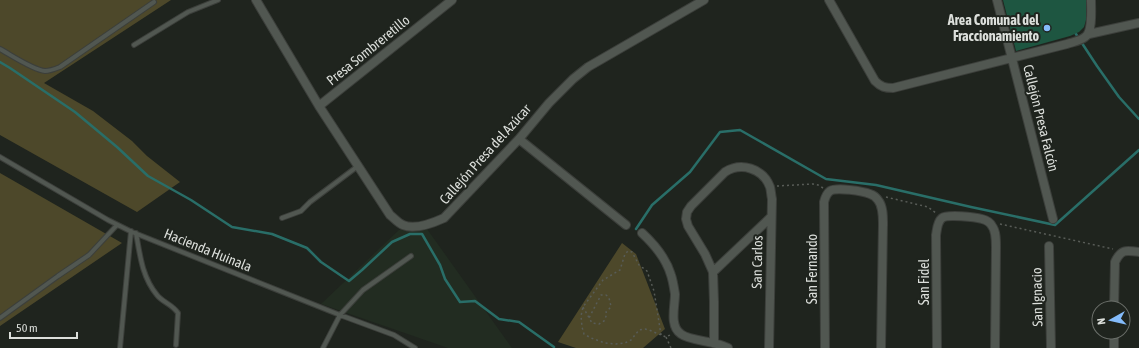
<svg xmlns="http://www.w3.org/2000/svg" width="1139" height="348" viewBox="0 0 1139 348" font-family="'Asap Condensed',sans-serif">
	<rect width="100%" height="100%" fill="#1f241e"/>
	<path fill="#222c21" d="M427 229 512 348H448L321 304 399 230Z"/>
	<path fill="#4d482a" d="M0 0H171L44 83 93 111 132 141 147 156 180 182 137 212 0 135Z
		M0 173 122 243 0 326Z
		M622 243 636 254 665 329 643 348H576L558 342Z"/>
	<g fill="none" stroke-linecap="round" stroke-linejoin="round">
		<path stroke="#296e68" stroke-width="2.5" d="M1074 31 1097 66 1119 97 1139 119
			M0 62 10 68 75 112 117 147 148 176 191 200 232 227 272 234 307 248 321 262 349 281 362 270 392 242 410 234H422L440 265 445 279 460 302 475 301 499 319 519 322 554 347
			M636 229 652 205 690 172 720 132 740 130 826 179 876 185 971 207 1055 225 1139 150"/>
	</g>
	<path fill="#1e5641" d="M1003 0H1086V20L1084 27 1079 32 1070 36 1016 51Z"/>
	<g fill="none" stroke-linecap="round" stroke-linejoin="round">
		<defs>
			<path id="lane" d="M134 45 188 12 218 0
				M0 49C11 55 33 70 45 71 50 71 55 69 60 67L154 2
				M0 157 108 220 132 232 340 315 394 335 415 348
				M282 218 301 211 310 202 358 166
				M136 233C140 255 142 277 157 295 162 302 172 304 178 313L176 345
				M0 318 58 276 89 255 117 225 120 226
				M120 348 131 231
				M323 348 340 315 363 290 411 256"/>
			<path id="street" d="M256 0 319 106 390 215C394 218 398 223 403 225 414 230 433 223 444 218L519 139 549 103 573 79 588 67 704 0
				M829 0 875 81C881 87 885 88 893 88L1067 44C1073 42 1080 41 1085 37 1093 32 1091 9 1091 0
				M997 0 1053 219
				M1089 34 1139 23
				M319 106 452 0
				M519 139 626 225
				M642 233C655 245 666 258 671 275 673 281 674 288 675 294 675 306 669 326 681 334 687 339 705 341 713 343 718 344 723 346 728 348
				M1049 246 1051 348
				M713 272 771 217
				M1114 308 1115 262C1121 249 1126 250 1139 252
				M714 343V302L713 272 705 254 688 226 686 219 687 212 691 206 725 172C741 162 763 168 770 187 771 190 771 195 772 199L769 348
				M825 348 824 202C825 198 826 194 830 191 836 187 863 191 870 194 873 195 876 197 878 200 883 206 883 216 883 224L881 348
				M937 348 936 235C937 230 937 222 942 218 947 214 975 217 982 219 986 220 990 222 992 226 996 231 996 240 996 247L995 348
				M1114 348V332"/>
		</defs>
		<use href="#lane" stroke="#3c3f3b" stroke-width="6"/>
		<use href="#street" stroke="#3c3f3b" stroke-width="10"/>
		<path stroke="#585c57" stroke-width="1.5" stroke-dasharray="2 3" stroke-linecap="butt" d="M777 186 813 184 818 185 823 188
			M886 197 928 207 936 213
			M1000 224 1113 249
			M583 307 592 323 599 324 604 321 607 314 606 312 611 307C610 302 610 298 606 295H601L589 318
			M661 335 654 291 647 271 639 265 632 252 628 251 625 254 620 270 603 280 583 307 581 316 582 327 584 334 591 338 605 343 616 344 625 343 631 340 639 330 645 329 649 330 666 337 670 335
			M666 337 671 348"/>
		<use href="#lane" stroke="#515751" stroke-width="4"/>
		<use href="#street" stroke="#515751" stroke-width="8"/>
	</g>
	<circle fill="#84bcfb" stroke="#1f241e" stroke-width="1.5" cx="1047" cy="28" r="4"/>
	<g text-anchor="middle" dominant-baseline="central" stroke-width="4" stroke-linejoin="round" paint-order="stroke">
		<g font-size="14" font-weight="bold" fill="#dcdfdb" stroke="#1f241e" text-anchor="end">
			<text x="1039" y="20">Area Comunal del<tspan x="1039" dy="16">Fraccionamiento</tspan></text>
		</g>
		<g font-size="14" fill="#dcdfdb" stroke="#1f241e">
			<text transform="translate(368 50) rotate(-39)">Presa Sombreretillo</text>
			<text transform="translate(1041 118) rotate(76)">Callejón Presa Falcón</text>
			<text transform="translate(485 154) rotate(-48)">Callejón Presa del Azúcar</text>
			<text transform="translate(208 250) rotate(22)">Hacienda Huinala</text>
			<text transform="translate(757 262) rotate(-89)">San Carlos</text>
			<text transform="translate(812 269) rotate(-90)">San Fernando</text>
			<text transform="translate(924 282) rotate(-90)">San Fidel</text>
			<text transform="translate(1037 297) rotate(-91)">San Ignacio</text>
		</g>
	</g>
	<g transform="translate(1111 320) rotate(262)"><circle r="19" fill="#1f241e" stroke="#6b6f6a"/>
	<path d="M0-3L7 15L0 10L-7 15Z" fill="#84bcfb"/>
	<text y="-6" font-size="11" font-weight="bold" text-anchor="middle" fill="#dcdfdb">N</text>
	</g>
	<path d="M10 332v6h67v-6" fill="none" stroke="#dcdfdb" stroke-width="2"/>
	<text x="16" y="332" font-size="12" fill="#dcdfdb" stroke="#1f241e" stroke-width="3" paint-order="stroke">50 m</text>
</svg>
